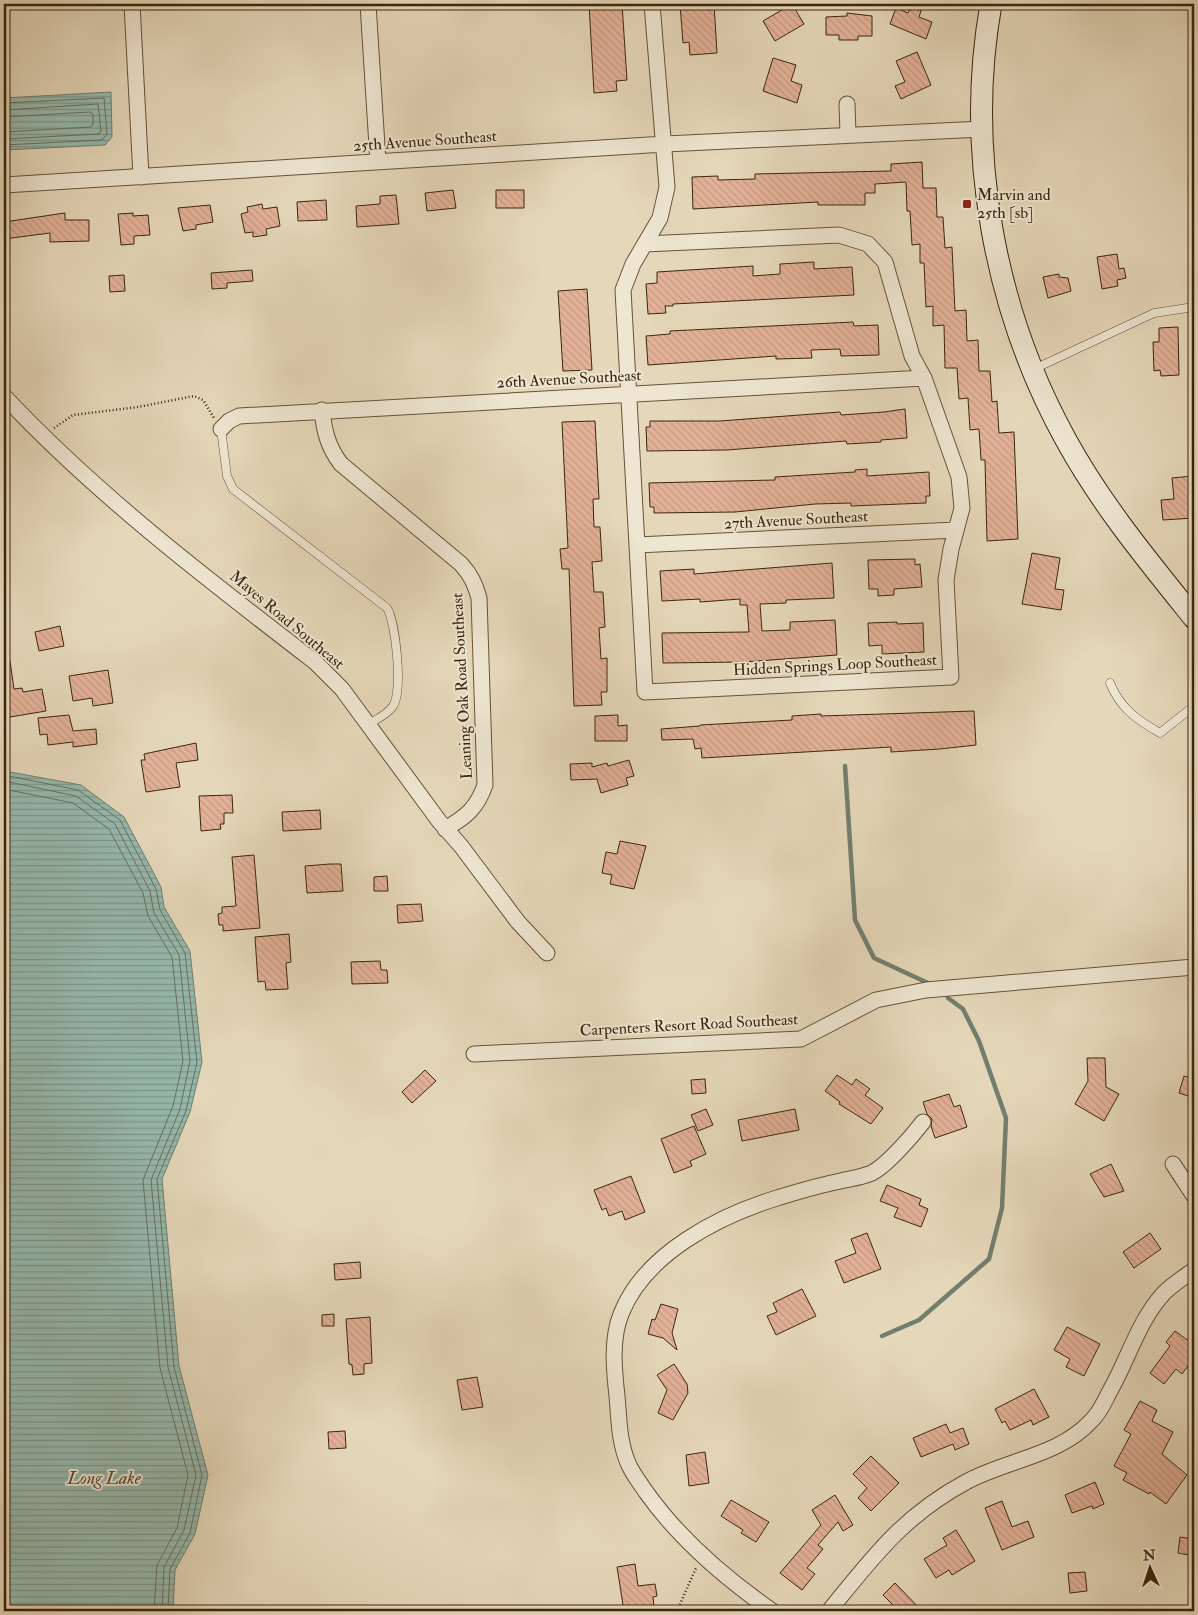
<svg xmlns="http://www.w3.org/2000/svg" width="1198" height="1615" viewBox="0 0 1198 1615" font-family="'IM FELL Double Pica',serif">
	<defs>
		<pattern id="water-rules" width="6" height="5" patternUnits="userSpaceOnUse" patternTransform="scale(1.25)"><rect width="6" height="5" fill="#96baaf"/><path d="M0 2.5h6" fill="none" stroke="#7c978d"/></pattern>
		<pattern id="building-back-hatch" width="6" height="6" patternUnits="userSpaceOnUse" patternTransform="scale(1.25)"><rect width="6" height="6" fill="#e4b299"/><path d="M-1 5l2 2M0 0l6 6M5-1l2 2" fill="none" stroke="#c49983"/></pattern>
	</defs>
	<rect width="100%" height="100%" fill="#e5d8ba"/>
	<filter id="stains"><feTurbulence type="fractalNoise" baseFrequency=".004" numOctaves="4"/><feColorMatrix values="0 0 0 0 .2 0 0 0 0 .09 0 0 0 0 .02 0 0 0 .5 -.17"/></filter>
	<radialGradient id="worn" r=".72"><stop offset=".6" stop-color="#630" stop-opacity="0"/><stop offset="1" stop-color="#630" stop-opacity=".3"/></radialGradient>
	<path fill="url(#water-rules)" stroke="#727f6f" d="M111 92 112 137 105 145 5 150 4 98Z
		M4 768 10 772 81 785 124 817 161 887 164 907 190 951 202 1062 190 1112 162 1179 179 1366 208 1475 195 1534 175 1570 173 1611H4Z"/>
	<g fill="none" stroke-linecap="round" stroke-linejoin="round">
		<path stroke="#68705e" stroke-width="1" d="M4 103 104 98 107 134 102 140 4 145
			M4 110 98 104 101 131 99 134 4 139
			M4 117 90 112 93 114V124L91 127 4 132
			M4 773 9 776 78 790 120 820 156 889 160 910 185 953 197 1062 186 1111 157 1179 174 1367 202 1475 190 1533 170 1569 168 1611
			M4 781 76 796 115 824 150 891 154 913 179 955 190 1061 180 1109 151 1180 168 1367 196 1475 184 1530 164 1567 162 1611
			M4 789 73 803 109 829 143 893 148 916 172 957 183 1061 173 1106 143 1180 160 1368 188 1475 177 1528 157 1565 154 1611"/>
		<path stroke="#727f6f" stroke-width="4.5" d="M845 766 855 920 874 958 930 984
			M882 1336 919 1320 989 1259 1002 1208 1006 1118 979 1041 963 1009 948 998"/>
	</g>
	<path fill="url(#building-back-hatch)" stroke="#3b260e" d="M589 4H622L627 80 616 81 617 91 594 93Z
		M680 4H714L717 53 690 55 689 42 683 43Z
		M792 4 804 24 775 41 763 21Z
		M912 4 922 8 919 17 932 22 926 39 890 24 896 8 908 13Z
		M847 13 872 16V36H858V40H839V35H826V17L847 16Z
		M917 52 931 85 901 99 895 86 905 82 896 61Z
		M773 58 796 65 791 81 802 85 797 103 763 91Z
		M922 162 923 188H936L937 217H943L945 248 952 247 955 311 966 310 967 341 978 340 979 371H990L992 402 997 401 999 433 1014 432 1018 539 987 541 985 460H981L979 429 970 430 968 398 959 399 957 368H945L944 325 933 326V306L926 307 924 263H920V244L912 245 910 211H907L906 182 875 184V193H865V205H818V202L693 209 692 177 718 176V180L755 179V174L891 171V164Z
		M453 190 456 208 427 211 425 193Z
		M496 190H524V208H496Z
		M396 195 399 224 357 227 356 206 380 204V196Z
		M326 200 327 220 298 221 297 202Z
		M262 204 263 209 277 207 280 226 266 229 267 235 253 237V232L245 233 241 214 248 212 247 207Z
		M210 205 213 222 196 225V229L183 231 178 208Z
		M65 213V220H89V241L50 242V233L4 239V222Z
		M133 213V216L148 215 150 235 134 236V244L121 245 118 214Z
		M1117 254 1119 269 1124 268 1126 278 1117 280 1118 286 1102 289 1097 257Z
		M814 262V269L852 267 854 295 673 304V306H665L666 313 648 314 646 284 657 283V272L753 266V276L780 274V264Z
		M252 270 253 281 227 283V288L212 289 211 273Z
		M1059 274V277L1068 278 1071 291 1048 298 1043 277Z
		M124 275 125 291 110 292 109 276Z
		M587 289 592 370 563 371 558 291Z
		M853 322 854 326 878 325 879 355 841 356 840 349 811 350 812 358 776 359V356L648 365 646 336 670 334V331Z
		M1178 327 1179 375 1161 376 1160 370 1154 371 1153 342H1159V328Z
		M905 409 907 438 881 440V442L847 444 846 441 727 450 647 451 646 427H650V421H720L840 412 841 415 884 412Z
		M595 421 599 499H593L594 527H600L602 561 592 562 594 592H603L605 627 599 628 601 659 607 658V692H601L602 705 574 706 569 569H562L560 549 568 548 562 422Z
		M867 469V476L929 472 930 496H926V503L851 506V503L815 504 735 512 654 513V507H650L649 483 775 480V477L855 472V470Z
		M1193 476 1194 518 1163 520 1161 500 1174 499 1172 478Z
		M1032 553 1060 558 1055 589 1064 590 1061 610 1022 604Z
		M915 559V565L920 564 922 587 894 589V595L878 596V589H869L868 560Z
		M832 563 834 598 786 600V603L760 604 762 631 790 630V622L835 620 837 655 744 662 663 663 662 633 749 632 747 605H740V599L700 602V599L662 601 660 571 694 569V574Z
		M897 622V624L923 623 924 652 882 654V645L869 646 868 623Z
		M60 626 64 646 39 651 35 632Z
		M10 661 14 689 22 688 23 692 42 689 46 711 4 718V662Z
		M108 670 113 703 93 706 92 698 73 701 69 676Z
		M974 711 976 745 940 749 891 752V747L702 758 701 748 695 749 693 739 662 740 661 729 700 726V725L792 720V716L821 714V716Z
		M69 715 73 731 96 729 97 744 73 747V742L48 745 47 734 40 735 38 718Z
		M618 715V726L627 725V741H595V716Z
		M196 743 198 760 176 763 180 787 146 792 141 760H145L144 754Z
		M629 760 634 776 626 778 628 785 601 793 597 779 571 780 570 764 592 763V767L607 763 608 766Z
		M232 795 233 813H224V824H220L221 829 201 831 199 796Z
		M320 810 321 829 283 831 282 812Z
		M620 841 646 846 634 889 610 884 612 875 602 873 606 852 617 854Z
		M254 855 260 928 223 931V925H219L218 914 222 913V907L236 906 232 857Z
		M330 864H341L343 891 307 893 305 866Z
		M387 876 388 891H374V877Z
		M421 904 423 921 398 923 397 905Z
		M289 934 291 962 286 963 288 989 266 990 265 981 258 982 255 937Z
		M380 961 381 970H387L388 983 352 984 351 962Z
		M1087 1058H1105L1106 1087 1119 1094 1104 1121 1075 1104 1088 1081Z
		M425 1070 436 1081 412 1103 402 1092Z
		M837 1075 852 1085 856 1079 870 1089 865 1095 883 1108 871 1124 839 1104 840 1102 825 1091Z
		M1184 1076 1194 1079V1098L1179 1093Z
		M705 1079 706 1093 692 1094 691 1080Z
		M949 1094 954 1107 960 1105 967 1127 935 1138 931 1126 932 1119 927 1114 923 1102Z
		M706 1109 713 1125 698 1131 691 1115Z
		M795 1109 799 1130 742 1141 738 1120Z
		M694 1126 706 1154 690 1161 692 1166 674 1173 661 1139Z
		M1111 1164 1124 1191 1104 1197 1090 1174Z
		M631 1176 645 1212 625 1220 622 1211 609 1216 606 1208 602 1210 594 1190Z
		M887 1185 921 1199 919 1205 928 1209 921 1227 894 1217 898 1208 880 1201Z
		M867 1233 881 1269 844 1283 835 1261 856 1253 851 1239Z
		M1150 1233 1161 1249 1134 1268 1123 1252Z
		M360 1262 361 1278 335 1280 334 1264Z
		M802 1289 816 1316 776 1335 767 1316 777 1312 773 1303Z
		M661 1304 678 1309 672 1333 677 1350 663 1338 648 1334 652 1319 655 1320Z
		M334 1314V1326H322V1315Z
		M370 1317 372 1363 364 1364V1374L353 1375 352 1365 349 1364 346 1319Z
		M1067 1327 1100 1344 1084 1376 1066 1367 1070 1359 1054 1350Z
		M1175 1331 1194 1345V1351L1190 1357 1193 1359 1182 1374 1176 1369 1164 1384 1150 1373 1170 1346 1166 1342Z
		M674 1364 687 1384 688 1393 673 1420 658 1413 667 1390 657 1375Z
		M477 1377 483 1407 462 1410 457 1380Z
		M1034 1389 1049 1417 1033 1425 1031 1420 1010 1430 1005 1421 1002 1423 995 1409Z
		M1140 1401 1157 1410 1152 1421 1173 1432 1162 1454 1187 1475 1166 1504 1150 1492 1149 1494 1123 1480 1127 1473 1114 1466 1131 1434 1124 1430Z
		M946 1424 950 1433 963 1428 969 1444 955 1450 953 1444 921 1457 913 1438Z
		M345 1431 346 1448 329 1449 328 1432Z
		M705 1452 709 1483 689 1486 686 1455Z
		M871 1456 899 1483 871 1511 858 1498 867 1488 853 1474Z
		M1095 1482 1104 1504 1093 1509 1092 1506 1072 1513 1065 1495Z
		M835 1495 853 1525 843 1531 838 1522 818 1545 823 1549 807 1568 815 1574 802 1590 780 1573 821 1525 812 1510Z
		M731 1500 769 1522 756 1542 741 1533 743 1530 721 1516Z
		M1002 1501 1012 1527 1028 1521 1034 1537 1002 1550 985 1508Z
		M956 1530 975 1561 952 1575 949 1570 936 1578 924 1559 947 1545 943 1538Z
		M1180 1537 1194 1539V1556L1178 1553Z
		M635 1564 638 1586 655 1584 657 1596 653 1597 654 1607 624 1611 617 1567Z
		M1085 1572 1087 1591 1070 1593 1068 1573Z
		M895 1583 922 1611H899L883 1595Z"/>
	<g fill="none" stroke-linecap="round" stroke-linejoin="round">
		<defs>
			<path id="lane" d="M1034 369 1154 313 1194 307
				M221 429 227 476 233 489 387 608C396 623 403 691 393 706 388 714 377 719 369 724
				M1110 683C1120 708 1137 720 1160 733L1194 706"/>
			<path id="street" d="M132 4 141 177
				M368 4 378 162
				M847 104 848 134
				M4 185 665 144 983 129
				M645 244 839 235 868 244 885 262 912 356 924 378 959 477 962 508 951 549 946 580 951 677 645 692 623 290 633 264 660 218 667 187 652 4
				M4 396C97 495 207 579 315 662L342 689 439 821 461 846 518 922 547 953
				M322 410C324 431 328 447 341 464L461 564C471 575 475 584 479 598L485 785C477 808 466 817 445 829
				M221 429 229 421 239 416 924 378
				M637 545 956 530
				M474 1054 801 1039 876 1000 926 990 1194 967
				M1173 1164 1194 1196
				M772 1611C725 1578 680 1540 646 1492 640 1483 632 1473 628 1463 619 1442 619 1419 617 1396 614 1370 611 1339 621 1314 645 1253 719 1216 777 1198 797 1192 816 1186 836 1182 847 1179 859 1178 869 1174 884 1169 913 1135 923 1122
				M829 1611C873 1557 903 1516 966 1482 1006 1460 1059 1456 1091 1421 1100 1413 1105 1400 1111 1389 1129 1357 1139 1320 1164 1293 1173 1284 1184 1277 1194 1270"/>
			<path id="secondary" d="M991 4C965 150 994 310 1066 440 1101 504 1148 561 1194 618"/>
		</defs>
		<use href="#lane" stroke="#665239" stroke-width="9"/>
		<use href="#street" stroke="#665239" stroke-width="17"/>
		<use href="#secondary" stroke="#3b260e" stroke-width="23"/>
		<path stroke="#3b260e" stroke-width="2.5" stroke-dasharray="1 2.5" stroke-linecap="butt" d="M54 428 73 415 138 407 194 396 203 400 214 418
			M677 1611 696 1568"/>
		<use href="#lane" stroke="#eee6d2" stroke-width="8"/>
		<use href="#street" stroke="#eee6d2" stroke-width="15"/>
		<use href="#secondary" stroke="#eee6d2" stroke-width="21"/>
	</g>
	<rect fill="#8f2418" stroke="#eee6d2" stroke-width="2" x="962" y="199" width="10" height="10" rx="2.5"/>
	<g text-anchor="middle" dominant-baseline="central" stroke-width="4" stroke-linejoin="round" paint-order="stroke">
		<g font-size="16" fill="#3b260e" stroke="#eee6d2">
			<text transform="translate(425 141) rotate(-4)">25th Avenue Southeast</text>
			<text transform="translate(569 379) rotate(-3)">26th Avenue Southeast</text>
			<text transform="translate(796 520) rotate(-3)">27th Avenue Southeast</text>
			<text transform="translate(287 620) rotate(40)">Mayes Road Southeast</text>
			<text transform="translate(835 665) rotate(-3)">Hidden Springs Loop Southeast</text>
			<text transform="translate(462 686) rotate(-93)">Leaning Oak Road Southeast</text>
			<text transform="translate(689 1025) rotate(-3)">Carpenters Resort Road Southeast</text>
		</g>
		<g font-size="16" fill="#3b260e" stroke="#eee6d2" text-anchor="start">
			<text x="977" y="195">Marvin and<tspan x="977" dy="18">25th [sb]</tspan></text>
		</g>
		<g font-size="18" font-style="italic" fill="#524b36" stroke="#eee6d2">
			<text x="104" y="1478">Long Lake</text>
		</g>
	</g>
	<rect width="1198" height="1615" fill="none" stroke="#e5d8ba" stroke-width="20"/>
	<rect x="5" y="5" width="1188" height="1605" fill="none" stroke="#3b260e" stroke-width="2.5"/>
	<rect x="10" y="10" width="1178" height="1595" fill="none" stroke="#3b260e"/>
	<g transform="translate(1150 1568) rotate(357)" stroke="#eee6d2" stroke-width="4" paint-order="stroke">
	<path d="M0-4L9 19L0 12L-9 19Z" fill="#3b260e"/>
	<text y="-8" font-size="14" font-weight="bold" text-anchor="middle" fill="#3b260e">N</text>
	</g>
	<rect width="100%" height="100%" filter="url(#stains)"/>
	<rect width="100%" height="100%" fill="url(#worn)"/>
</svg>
